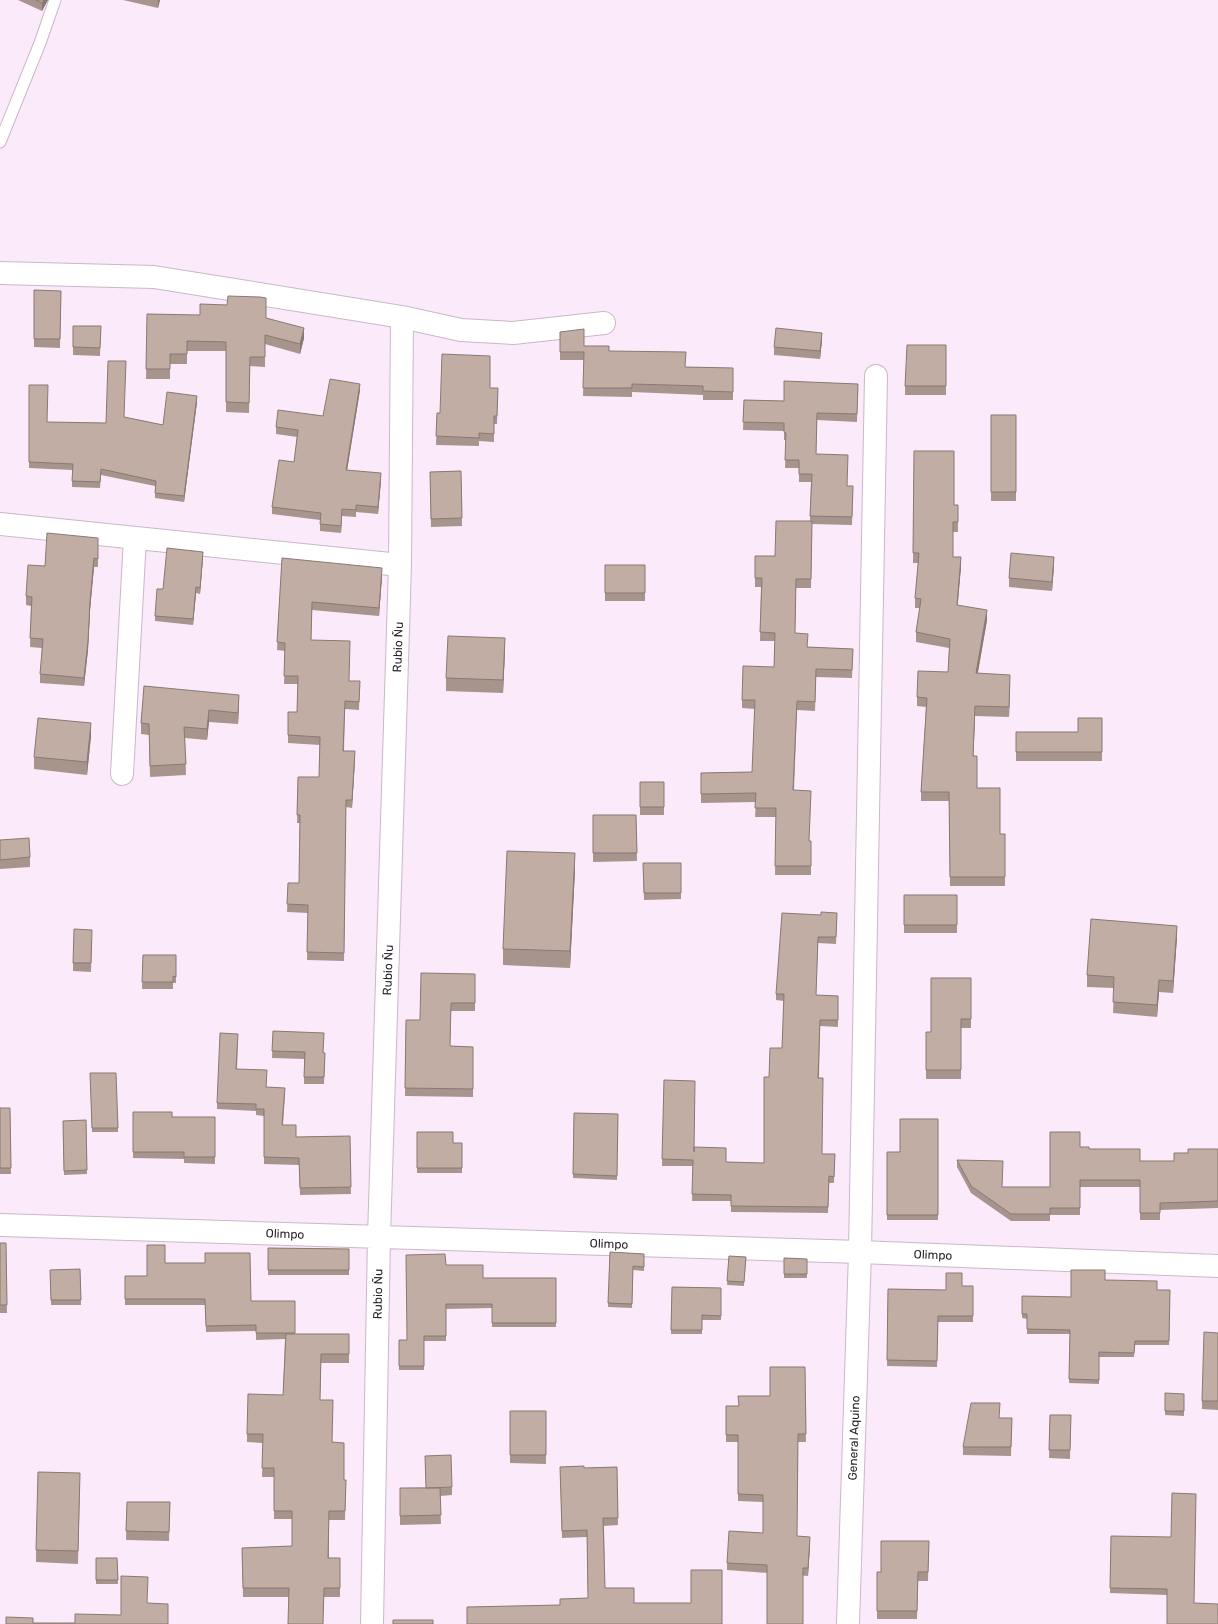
<svg xmlns="http://www.w3.org/2000/svg" width="1218" height="1624" viewBox="0 0 1218 1624" font-family="Rubik,sans-serif">
	<rect width="100%" height="100%" fill="#fbeafa"/>
	<g fill="none" stroke-linecap="round" stroke-linejoin="round">
		<defs>
			<path id="lane" d="M0 142 40 43 55 0"/>
			<path id="street" d="M0 273 154 277 402 317 461 330 513 333 604 323
				M0 524 400 565
				M122 774 135 538
				M0 1225 860 1252 1218 1266
				M372 1624 379 1237 400 565 402 317
				M848 1624 860 1252 876 376"/>
		</defs>
		<use href="#lane" stroke="#c9b8c8" stroke-width="13"/>
		<use href="#street" stroke="#c9b8c8" stroke-width="24"/>
		<use href="#lane" stroke="#fff" stroke-width="11"/>
		<use href="#street" stroke="#fff" stroke-width="22"/>
	</g>
	<path fill="#a7958d" d="M18 0H48L42 11Z
		M123 0H160L158 8Z
		M34 290 61 291 60 348 34 347Z
		M147 314 266 318 304 338 300 354 265 344V367L250 366 249 413 226 412V351H187V364H170V379H146Z
		M73 326H101L100 356 73 355Z
		M560 332 584 346 686 367 733 368V400H703V395L632 392V397L583 396 584 360H560Z
		M822 340 820 359 774 355V347Z
		M946 345V395H905V386Z
		M858 384 857 422 817 420 816 454 848 486H853L852 525 812 524 811 588H796L795 633 808 647 853 649 852 678 816 677 815 711 797 710 794 790 809 841H811V875H775L776 817H755L756 802 701 803V773L752 772 755 709 742 708V700L774 667 775 641H760L761 587H755V556H775L810 521 811 482H799V468H785L786 440H784V431L743 430 744 400 784 401Z
		M29 385 47 422 106 423 124 417 163 425 197 402 184 502 155 498V486L101 475 100 488 72 487V470L29 468Z
		M490 388H498L497 424H494V442L479 441V446L436 445 437 413H440Z
		M360 390 347 470 381 480 378 514 356 512V517L342 516 341 533 320 531V520L272 514V507L294 462 297 437 276 434V427L323 416Z
		M991 415H1016V501H991Z
		M914 451 954 505H958V532H953V557L961 567 957 605 987 620 978 673 1010 684 1009 717 975 716 973 756 977 788 1000 834H1005V886H950L949 801H921V792L926 707 917 706V697L948 672 949 648 916 642V632L920 608H915V598L919 563H913Z
		M461 471 462 526 431 527 430 472Z
		M98 547V567H94L90 610 88 650 84 686 40 683V674L42 648 30 647 31 606 26 605V596L45 566Z
		M203 557 200 594 196 593 193 625 155 621V616L163 589Z
		M282 558 382 576 379 616 312 610 311 640 349 681H360L359 710 345 709 344 751 355 759 352 808 346 807 344 961 307 960 308 913 287 912 288 883H299L300 823H297L298 777H319L320 745 288 743V712H297L298 684H284L285 651 277 650Z
		M605 565H645V601H605Z
		M1054 565 1052 591 1009 587V578Z
		M505 650 503 693 446 691V678Z
		M144 686 239 706 238 724 209 722 207 740 185 738 186 775 150 777 149 735 141 734V723Z
		M1102 718V761H1016V732H1078Z
		M91 736 87 775 34 769V757Z
		M640 782H664V815H640Z
		M593 815H636L637 861 593 862Z
		M0 840 30 857V867L0 869Z
		M643 863H681V899L644 900Z
		M575 870 570 968 503 965V949Z
		M904 895H957V933H904Z
		M837 913 836 944 818 943 816 995 838 996V1027L820 1026 819 1078 822 1154H835L834 1183H829L828 1213 731 1212V1201H692L693 1166H662L664 1080 694 1147 726 1162 764 1163 769 1077 782 1048 784 1001 776 1000V994L821 915Z
		M1177 937 1173 993 1159 992 1157 1017 1113 1013 1114 988 1087 987V975Z
		M92 938 91 972 73 971V963Z
		M143 955H176V983H173V989H142Z
		M475 974V1011H451L450 1046 473 1047V1097L405 1096 406 1020H420Z
		M971 978V1028H961V1079H926V1032H931Z
		M273 1031 323 1053 325 1060 324 1084H304V1059L272 1058Z
		M238 1040 237 1069 267 1077 266 1087 285 1095 283 1125 296 1137 350 1136 351 1194 300 1195 299 1165 264 1164V1116L256 1115V1111L217 1109V1103Z
		M90 1073 118 1128V1132H92Z
		M0 1108H10L11 1174H0Z
		M133 1112 172 1117H215V1164L184 1163V1159L133 1158Z
		M574 1113 618 1114 617 1180 573 1178Z
		M938 1119V1220H887V1152H900Z
		M86 1120 87 1174 64 1175 63 1121Z
		M417 1132 453 1143H462V1173H417Z
		M1080 1147 1140 1161H1174L1188 1153 1218 1149V1208L1160 1210V1220H1140V1187H1080V1215H1050V1221H1011L971 1193 957 1167V1160L1002 1187H1050Z
		M0 1243H6L7 1313H0Z
		M268 1248 349 1249V1275H268Z
		M610 1252 644 1254V1271L633 1270 632 1308 608 1307Z
		M729 1256 746 1257 744 1286 727 1285Z
		M784 1258 807 1259V1278H784Z
		M165 1263 251 1301H295V1334H349V1363H321L320 1400 344 1480H346L345 1520H329V1558H340V1597H243L242 1548 292 1546V1519H274V1477H262L263 1443 247 1442V1434L283 1395 285 1339 256 1340V1331L206 1332 205 1305H125V1276H147Z
		M446 1265 483 1278H556V1327H492V1308L446 1309V1341H424V1370H399V1340H407Z
		M80 1269 81 1305H51L50 1270Z
		M1105 1280 1157 1290H1170L1169 1345H1135L1134 1357H1099V1384L1069 1383 1070 1334H1027V1319L1022 1318V1296L1071 1297Z
		M962 1286H973V1322H938L937 1367 887 1366 888 1289 946 1290Z
		M672 1287 721 1288V1320H702V1334H671Z
		M1218 1333V1410L1202 1409V1401Z
		M805 1367 806 1442H798L797 1536 810 1544 808 1576 727 1570V1563L763 1533V1502L738 1501V1442H726V1406H738L770 1396Z
		M1184 1394V1416L1165 1415V1411Z
		M510 1411H546V1464L510 1463Z
		M1050 1415H1071L1070 1459 1049 1458Z
		M999 1418H1012L1011 1456 963 1455V1447Z
		M560 1467 584 1468 617 1467 618 1525 604 1526 605 1588 634 1603 722 1624 560 1605 588 1598 587 1537 562 1538Z
		M80 1485 78 1564 36 1562V1550Z
		M452 1487V1495L440 1496 441 1524 400 1525V1488Z
		M127 1502H170L169 1541 126 1540Z
		M1111 1536 1194 1603 1218 1624 1167 1595 1110 1593Z
		M929 1541 928 1581H918L917 1619H877V1572H881Z
		M96 1558H117L118 1584H96Z"/>
	<path fill="#887973" d="M44 0H48L42 11V3Z
		M158 0H160L158 8Z
		M304 328V338L300 354V344Z
		M822 333V340L820 359V351Z
		M360 384V390L346 477V470Z
		M197 396V402L184 502V496Z
		M381 473V480L378 514V507Z
		M342 509V516L341 533V526Z
		M203 552V557L200 594V588Z
		M961 557V567L957 614V605Z
		M1054 557V565L1052 591V582Z
		M94 558V567L90 610 88 650 84 686V678L90 602Z
		M382 568V576L379 616V608Z
		M196 587V593L193 625V619Z
		M987 610V620L976 682V673Z
		M505 638V650L503 693V680Z
		M1010 675V684L1009 717V707Z
		M239 695V706L238 724V713Z
		M975 706V716L973 766V756Z
		M209 710V722L207 740V729Z
		M91 723V736L87 775V762Z
		M355 751V759L352 808V800Z
		M575 853V870L570 968V951Z
		M1177 926V937L1173 993V981Z
		M1159 980V992L1157 1017V1005Z
		M810 1537V1544L808 1576V1568Z"/>
	<path fill="#c2ada4" stroke="#887973" d="M36 0H44L42 3Z
		M34 290 61 291 60 339H34Z
		M228 296 260 297 266 298V318L304 328 300 344 265 335V357H250L249 403 226 402V342L187 341V354H170V369H146L147 314 200 315V304L227 305Z
		M73 326H101L100 348 73 347Z
		M776 328 822 333 820 351 774 347Z
		M584 329V346H609V351L686 352 685 367 733 368V392L703 391V386L632 384V388H583L584 352H560V332Z
		M907 345H946V386H905Z
		M442 354 490 356V388H498L497 416H494V434L479 433V438L436 436 437 413H440Z
		M108 361H126L124 417 163 425 167 392 197 396 184 496 155 493 156 481 101 469 100 482 72 481 73 464 29 462V385H48L47 422 106 423Z
		M330 379 360 384 346 470 381 473 378 507 356 505V510L342 509 341 526 320 524 321 513 272 507 279 460 294 462 298 430 276 427 278 410 323 416Z
		M784 381 858 384 857 414 817 413 816 454 848 455 847 486H853L852 517 810 516 812 474H799V460H785L786 433 784 432V423L743 422 744 400 784 401Z
		M991 415H1016V492H991Z
		M914 451H954V505H958V522H953V557H961L957 605 987 610 976 673 1010 675 1009 707 975 706 973 756H977V788H1000V834H1005V877H950L949 792H921L927 698 917 697 918 671 948 672 950 639 916 632 921 599 915 598 919 553H913Z
		M461 471 462 518 431 519 430 472Z
		M776 521H812L811 579H796L795 633 808 634 807 647 853 649 852 670 816 669 815 702 797 701 793 790 811 791 809 841H811V866H775L776 808H755L756 793 701 794V773L752 772 755 700H742L743 666 774 667 775 633 760 632 762 578H755V556H775Z
		M47 533 98 538V559L94 558 90 602 88 641 84 678 40 674 43 639 30 638 32 597 26 596 28 565 45 566Z
		M167 548 203 552 200 588 196 587 193 619 155 616 157 589H163Z
		M1011 553 1054 557 1052 582 1009 578Z
		M282 558 382 568 379 608 312 602 311 640 350 641 349 681H360L359 702 345 701 343 751H355L352 800H346L344 953 307 952 308 905 287 904 288 883H299L300 815H297L298 777H319L320 737 288 735V712H297L298 676H284L285 643 277 642Z
		M605 565H645V593H605Z
		M448 636 505 638 503 680 446 678Z
		M144 686 239 695 238 713 209 710 207 729 184 727 186 764 150 766 149 724 141 723Z
		M38 718 91 723 87 762 34 757Z
		M1078 718H1102V752H1016V732H1078Z
		M640 782H664V807H640Z
		M593 815H636L637 853H593Z
		M29 838 30 857 0 860V840Z
		M507 851 575 853 570 951 503 949Z
		M643 863H681V893H644Z
		M904 895H957V925H904Z
		M821 912 837 913 836 937H818L816 995 838 996V1020H820L818 1078H823L822 1154H835L834 1177 829 1176 828 1207 731 1206V1195L692 1194 693 1160 662 1159 664 1080 695 1081 694 1152V1147L726 1148V1162L764 1163V1077H769L770 1048H782L784 994H776L782 913 821 915Z
		M1091 919 1177 926 1173 981 1159 980 1157 1005 1113 1002 1114 977 1087 975Z
		M74 929 92 930 91 963H73Z
		M143 955H176V977L173 976V982H142Z
		M421 973 475 974V1003H451L450 1046 473 1047V1089L405 1088 406 1020H420Z
		M931 978H971V1019H961V1070H926V1032H931Z
		M273 1031 324 1033 323 1053H325L324 1077H304L305 1052 272 1051Z
		M220 1033 238 1034 236 1069 267 1070 266 1087 285 1088 282 1125H296V1137L350 1136 351 1187 300 1188 299 1158 264 1157V1109H256V1104L217 1103Z
		M90 1073H116L118 1128H92Z
		M0 1108H10L11 1168H0Z
		M133 1112H172V1117H215V1157H184V1152H133Z
		M574 1113 618 1114 617 1176 573 1174Z
		M900 1119H938V1215H887V1152H900Z
		M86 1120 87 1170 64 1171 63 1121Z
		M417 1132H453V1143H462V1168H417Z
		M1050 1132H1080V1147H1089V1149H1140V1161H1174V1153H1188V1149H1218V1201L1160 1203V1213H1140V1180H1080V1208H1050V1214H1011L971 1186 957 1160 1003 1161 1002 1187H1050Z
		M0 1243H6L7 1305H0Z
		M147 1245H165V1263H205V1253H250L251 1301H295V1333H256V1325L206 1326 205 1299H125V1276H147Z
		M268 1248 349 1249V1270H268Z
		M610 1252 644 1254V1267L633 1266 632 1304 608 1303Z
		M445 1254 446 1265H483V1278H556V1323H492V1304H446V1336H424V1366H399V1340H407L406 1255Z
		M729 1256 746 1257 744 1282 727 1281Z
		M784 1258 807 1259V1274H784Z
		M80 1269 81 1300H51L50 1270Z
		M1071 1270H1105V1280L1157 1281V1290H1170L1169 1341H1135L1134 1353 1099 1352V1380L1069 1379 1070 1330 1027 1329V1314H1022V1296L1071 1297Z
		M946 1273H962V1286H973V1316H938L937 1361 887 1360 888 1289 946 1290Z
		M672 1287 721 1288V1316L702 1315V1330H671Z
		M1204 1332 1218 1333V1401H1202Z
		M286 1334H349V1354H321L320 1400H333L332 1442 344 1443V1480H346L345 1511H329L328 1558H340V1588H324L323 1624H288L289 1588H243L242 1548 292 1546V1511H274V1468H262L263 1434H247L248 1394 283 1395Z
		M770 1367H805L806 1434H798L797 1536 810 1537 808 1568H803V1624H767V1565L727 1563 729 1531 763 1533V1495L738 1494V1435H726V1406H739L738 1396H770Z
		M1165 1393 1184 1394V1411H1165Z
		M971 1403H1000L999 1418H1012L1011 1447H963Z
		M510 1411H546V1455H510Z
		M1050 1415H1071L1070 1450H1049Z
		M451 1455 452 1487 426 1488 425 1456Z
		M584 1466V1468L617 1467 618 1518H603L605 1588H634V1603H691V1570H722V1624H467V1607L560 1605V1599L588 1598 587 1530 562 1531 560 1467Z
		M38 1472 80 1473 78 1551 36 1550Z
		M400 1488H440L441 1515 400 1516Z
		M1172 1493 1196 1494 1194 1603 1218 1604V1624H1167V1589L1110 1588 1111 1536 1171 1537Z
		M127 1502H170L169 1532 126 1531Z
		M881 1541H929L928 1572H918L917 1611H877V1572H881Z
		M96 1558H117L118 1580H96Z
		M121 1576 148 1577 147 1603 168 1604V1624H6V1617L33 1618V1623H75V1614L121 1615Z
		M393 1620H433V1624H393Z"/>
	<g text-anchor="middle" dominant-baseline="central" stroke-width="3" stroke-linejoin="round" paint-order="stroke">
		<g font-size="12" fill="#282127" stroke="#fff">
			<text transform="translate(398 647) rotate(-88)">Rubio Ñu</text>
			<text transform="translate(388 970) rotate(-88)">Rubio Ñu</text>
			<text transform="translate(285 1234) rotate(2)">Olimpo</text>
			<text transform="translate(609 1244) rotate(2)">Olimpo</text>
			<text transform="translate(933 1255) rotate(2)">Olimpo</text>
			<text transform="translate(378 1294) rotate(-89)">Rubio Ñu</text>
			<text transform="translate(854 1438) rotate(-88)">General Aquino</text>
		</g>
	</g>
</svg>
